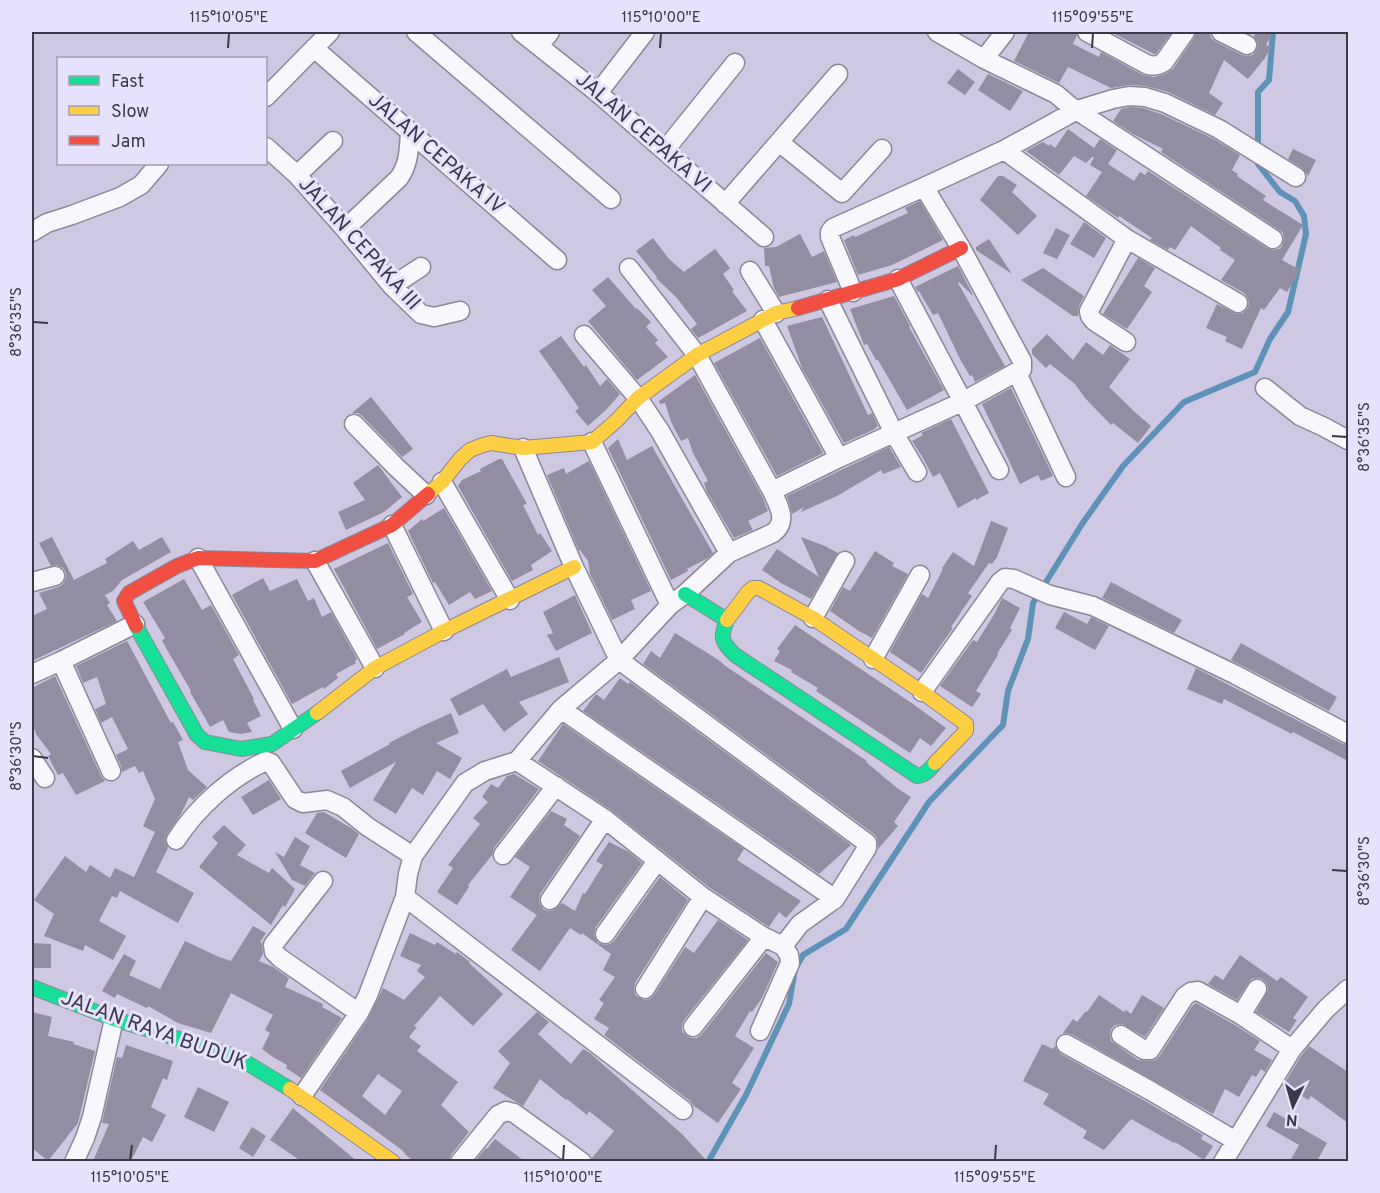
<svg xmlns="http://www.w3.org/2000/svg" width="1380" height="1193" viewBox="0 0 1380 1193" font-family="Overpass,sans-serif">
	<rect width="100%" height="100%" fill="#cec8e2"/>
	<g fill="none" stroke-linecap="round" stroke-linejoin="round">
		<path stroke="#5e93b7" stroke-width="6" d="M708 1162 746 1095 789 1004 795 969 803 955 846 929 929 802 1003 725 1008 691 1028 639 1033 603 1082 524 1123 466 1184 402 1255 372 1270 339 1288 312 1306 234 1304 216 1295 201 1280 192 1258 164V92L1269 80 1273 32"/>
	</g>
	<path fill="#928da1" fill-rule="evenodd" d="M1029 32H1076L1077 35 1073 44 1099 57 1101 52 1143 75 1154 77 1165 74 1173 69 1194 38 1196 32H1209L1211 38 1216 42 1242 55 1247 56 1253 55 1257 49 1258 44 1254 36 1256 32H1273L1266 45 1271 47 1265 58 1248 79 1224 60 1209 93 1223 103 1215 115 1168 92 1146 86 1129 85 1111 88 1068 67 1059 83 1014 61Z
		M1111 32H1172L1156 54H1154Z
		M958 69 975 82 965 95 947 83Z
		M988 74 1023 91 1010 111 978 90Z
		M1130 107 1143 108 1161 114 1214 139 1240 155 1232 170 1238 174 1237 176 1266 196 1263 200 1303 225 1282 260 1300 270 1287 292 1280 288 1264 310 1261 308 1242 349 1225 341 1227 337 1206 328 1217 304 1237 314 1243 313 1248 308 1249 302 1247 297 1244 293 1221 280 1235 260 1220 250 1221 248 1191 226 1175 250 1170 247 1168 250 1150 240 1152 238 1119 216 1118 218 1086 196 1102 172 1090 165 1094 157H1092L1086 163 1074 156 1059 175 1026 151 1043 142 1049 146 1050 144 1055 148 1068 129 1094 148 1100 139 1117 150 1108 164 1134 181 1140 172 1145 175 1148 171 1267 248 1273 250 1279 249 1282 246 1284 239 1283 233 1279 230 1161 152 1163 149 1133 134 1113 121 1121 109Z
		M1293 149 1316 160 1308 176 1302 168 1288 159Z
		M998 176H1003L1017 185 1012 192 1037 216 1018 235 980 200Z
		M920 201 943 240 892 265 858 275 844 240 854 235 855 237 908 213 905 208Z
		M1084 222 1106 238 1094 258 1070 244Z
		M1056 228 1070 235 1057 259 1043 253Z
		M800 234 812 257 824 251 837 282 779 297 774 288 769 266H765L764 248 776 247Z
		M653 238 669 259 684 272 715 249 730 268 723 274 734 290 732 291 747 311 698 338 691 329 697 324 676 297 656 278 657 277 636 251Z
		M989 239 1012 274 976 250V247Z
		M1138 258 1155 268 1144 286 1152 292 1127 329 1103 314Z
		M958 266 973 295H972L959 282 958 283 1005 366 975 382 972 375 970 376 961 361 938 313 933 315 919 291 918 292 915 287Z
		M1043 268 1084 296 1079 306 1078 316H1073L1021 280Z
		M608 277 636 309 637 308 651 322 646 327 658 340 655 343 668 357 637 380 588 321 606 306 592 290Z
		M894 296 910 326 909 327 944 390 907 410 878 360H876L867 344 864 345 850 309Z
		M822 317 868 415 872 413 878 426 873 430 844 443 802 368 787 326Z
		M1047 334 1073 360 1086 342 1103 355 1110 345 1130 359 1109 387 1137 414 1151 426 1138 443 1113 423 1111 425 1085 398 1075 384 1050 364 1046 368 1032 354V349Z
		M561 336 584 367 586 365 600 386 607 379 620 394 606 410 588 426 575 411 579 408 561 382 539 351Z
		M760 338 823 453 777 476 714 363Z
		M695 375 762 496 768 511 748 521 753 530 734 538 707 492 704 483 708 481 693 453 688 438 681 441 671 422 665 403 660 404 659 401Z
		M1011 388 1053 476 1041 481 1038 475 1020 484 982 404Z
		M371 397 413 449 402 457 362 416 358 413H352Z
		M951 419 989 493 976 500V498L958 508 940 473 933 477 923 458 912 441 923 435 921 433Z
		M618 439 627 460 652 446 713 553 708 558 687 569 688 571 671 580 608 448Z
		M889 447 901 467 883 474 881 470 837 496 801 512 804 507 792 514 787 496Z
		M499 459H502L527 504 523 505 538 535 540 533 552 551 531 565 533 570 512 581 458 486 462 480 481 471 480 469Z
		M589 461 651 591 631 600 635 609 612 620 590 574 588 561 580 550 579 551 547 475 564 468 566 474Z
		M378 465 402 497 384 512 346 530 338 512 365 500 353 483Z
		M444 508 492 591 475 599 470 592 449 605 435 582 433 583 408 531 422 519 423 521Z
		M991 521 1008 528 997 557 992 564 989 563 968 593 972 596 951 627 953 628 921 673 890 652 892 648 922 594 928 598 943 569 942 568 953 552 974 566Z
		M52 537 74 580 107 563 105 559 133 541 139 550 162 537 171 552 122 580 113 591 105 595 110 603 107 605 117 621 32 661V616L47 609 39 593 58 587 63 584 66 578V573L63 568 57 565 51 566 39 543Z
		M801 537 825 546 838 553 811 599 781 583 762 570 777 549 819 577Z
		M388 543 413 594 407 597 422 622 404 633 405 634 377 649 334 569Z
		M875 551 894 563 892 566 908 574 872 638 859 631 830 611 843 587 850 591Z
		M263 578 270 591 297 579 308 601 314 598 322 617 331 612 357 659 355 661 356 663 336 674 338 678 324 689 323 687 292 704 232 595Z
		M184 579 202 610 211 605 239 655 233 659 254 699 253 700 261 716 247 723 252 732 241 734 229 732 223 720 210 727 209 725 190 692 191 691 162 641 165 638 143 602Z
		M1111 582 1182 620 1174 633 1102 598Z
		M575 595 592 633 556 651 547 635 553 633 543 612Z
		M1002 598 1020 608 1010 628 1012 630 997 654 998 655 976 691 981 694 972 707 940 686 973 640 977 642 995 613Z
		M1064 612 1087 624 1091 617 1109 626 1095 650 1055 628Z
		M795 625 913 704 946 728 931 746 920 738 910 753 816 691 818 688 791 672 792 670 774 661 780 651 777 649Z
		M675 633 717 659 727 667 867 761 866 762 897 788 911 797 894 822 898 826 878 849 877 838 874 834 643 664 651 651 660 658Z
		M127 641 171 723 173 722 183 740 178 742 188 770 207 787 193 800 189 797 181 814 167 834 165 840 168 848 156 872 194 893 178 923 120 891 117 898 112 896 99 921 126 936 113 960 85 945 83 951 44 936 54 914 34 900 65 856 86 872 90 865 110 878 115 868 134 877 155 832 143 826 155 799 143 771 139 773 135 766 122 772 121 766 116 755 128 749 112 717 101 723 95 709 106 704 97 677 83 683 76 666Z
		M1241 643 1337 697 1329 711 1231 660Z
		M559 657 569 682 519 702 528 714 504 732 483 704 459 716 450 699 507 669 511 677Z
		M1196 668 1343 744 1348 745V761L1293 732 1292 734 1224 699 1222 704 1187 689Z
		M55 676 101 776 105 781 76 795 63 773 58 775 48 756 51 754 36 734 32 723V688Z
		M620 678 628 684 630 682 851 845 819 874 583 711 596 694 604 700Z
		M451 713 459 733 436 743 462 758 450 779 437 771 423 795 412 788 396 814 373 800 396 762 350 788 341 771 390 744 389 743 418 728Z
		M563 724 744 849 737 860 801 901 786 918 779 912 769 927 710 888 611 810 538 761Z
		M514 774 539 789 494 848 492 855 468 885 469 887 457 905 437 892 453 868 448 865 480 824 473 818 488 802 482 797 491 784 498 788 507 776Z
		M269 780 281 799 253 815 241 797Z
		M551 811 567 819 564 825 580 836 540 894 539 900 540 904 544 910 550 911 554 910 562 903 575 911 583 893 585 894 603 865 596 861 609 842 629 852 642 863 596 927 594 934 595 938 598 943 605 945 610 944 614 941 660 877 688 900 635 983 634 989 635 995 639 998 645 1000 650 999 654 995 685 947 694 953 718 920 748 940 684 1020 682 1025V1031L687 1036 691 1038H697L702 1034 766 953 778 962 762 998 752 1012 750 1011 735 1036 754 1048 732 1083 741 1089 718 1123 694 1106 690 1101 604 1035 609 1028 594 1019 604 1003 599 1000 615 977 603 970 611 954 582 933 581 935 570 928 540 971 511 950 537 915 510 897 530 867 515 857Z
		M324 812 351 828 359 834 346 858 305 833 317 813Z
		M224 825 246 845 237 855 269 873 272 868 295 889 285 907 283 905 271 925 199 867 218 843 212 837Z
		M295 837 310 846 300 865 315 873 305 886 292 880 275 852 284 857Z
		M253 926 266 933 260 942 262 943 263 954 259 961 273 967 289 978 285 987 323 1004 322 1007 342 1018 301 1078 286 1068 287 1065 273 1057 262 1049 270 1033 265 1030 273 1015 231 993 211 1033 178 1023 148 1006 147 1008 117 994 115 998 102 991 124 954 136 961 129 975 160 989 185 941 219 957 231 961Z
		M410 933 435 945 437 942 456 954 457 952 470 962 469 963 503 994 473 1026 440 996 414 1026 417 1027 409 1037 421 1046 417 1051 458 1082 441 1105 469 1132 451 1155 449 1161H414L407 1156 402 1150 320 1090 368 1019 383 988 404 1000 425 977 417 971 421 965 400 956ZM378 1074 402 1091 385 1115 362 1096Z
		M32 943 51 944V968H32Z
		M1240 955 1277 981 1281 977 1308 997 1293 1018 1297 1020 1289 1032 1256 1012 1268 990 1267 984 1262 979 1257 978 1251 979 1237 1000 1208 984 1215 975 1223 980Z
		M1099 995 1124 1012 1126 1010 1131 1014 1142 995 1164 1008 1145 1037 1122 1024 1115 1025 1111 1029 1110 1035 1111 1041 1115 1044 1138 1060 1151 1061 1155 1060 1159 1057 1192 1006 1196 1003 1235 1025 1260 1041 1254 1050 1272 1060 1265 1072 1261 1069 1256 1077 1252 1075 1239 1097 1225 1089 1213 1114 1071 1034 1063 1033 1073 1019 1077 1022 1086 1011 1087 1012Z
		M32 1012 52 1017 48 1036 74 1042 73 1044 95 1051 78 1123 48 1161 32 1148Z
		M537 1012 549 1022 538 1034 571 1064 583 1049 590 1053 682 1134 707 1161H593L592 1158 614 1131 589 1111 587 1115 567 1099 566 1100 540 1079 523 1106 493 1088 510 1063 498 1051Z
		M1042 1044 1053 1049 1055 1046 1057 1050 1061 1054 1145 1101 1203 1135 1201 1139 1213 1146 1204 1160 1175 1142 1174 1143 1131 1119 1104 1150 1083 1138 1087 1131 1043 1104 1049 1094 1023 1081Z
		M126 1045 173 1061 167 1080 163 1078 151 1107 166 1115 152 1142 143 1137 131 1161H93L109 1124 102 1123 117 1057 122 1058Z
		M1309 1046 1348 1072V1123L1311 1096 1308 1100 1284 1084 1301 1056Z
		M198 1087 229 1102 214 1132 184 1117Z
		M293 1108 295 1110 357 1161H301L270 1140Z
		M1274 1112 1327 1143 1317 1161H1290L1299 1145 1266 1126Z
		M252 1127 266 1136 253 1157 239 1148Z
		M495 1139 524 1161H475L486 1148 487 1149Z"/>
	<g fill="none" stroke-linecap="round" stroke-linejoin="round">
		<defs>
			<path id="street" d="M416 32 611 199
				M521 32 598 93 764 237
				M937 32 984 59 1005 32
				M1087 32 1148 65C1154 66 1158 66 1164 62L1185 32
				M1221 32 1247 45
				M539 46 550 32
				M314 48 557 260
				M984 59 1056 94 1070 106 1273 239
				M598 93 645 32
				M266 97 330 32
				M779 142 842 193 882 149
				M266 147 297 175 345 229 392 286 421 314 434 317 460 311
				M665 150 735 63
				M297 175 333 141
				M924 187 1004 150
				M725 204 838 74
				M345 229 399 178C409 164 409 149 410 132
				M32 232 47 223 72 215 120 197 141 185 159 164
				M629 268 697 355 772 491
				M750 271 776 313
				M898 279 999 470
				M392 286 421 267
				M828 300 894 433 917 472
				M1238 303 1127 239 1004 150 1077 110 1113 99 1129 96 1145 97 1165 103 1219 129 1296 177
				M763 320 839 458
				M584 335 638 398 660 431 729 553
				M1126 342 1094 321 1090 316 1089 311 1127 239
				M1017 373 1066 477
				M1265 388 1300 416 1324 427 1348 440
				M354 424 396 467 426 495
				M592 442 670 605
				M523 448 574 567 619 660 867 843V848L835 899 800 924 783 946
				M442 482 510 600
				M392 525 444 631
				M198 558 293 729
				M315 561 375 668
				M32 582 55 576
				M813 618 845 561
				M873 659 920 575
				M61 661 111 771
				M32 674 61 661 135 624
				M922 692 1000 582 1005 578 1014 579 1050 595 1093 606 1234 674 1348 734
				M561 709 835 899
				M32 758 45 778
				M517 761 605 819 703 897 764 937 783 946 789 955 790 963 760 1031
				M176 840C197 807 231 777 266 761L271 763 295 799 303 803 327 800 343 807 368 827 413 856
				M503 855 556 786
				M323 881 273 945 274 952 280 958 359 1013
				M405 897 683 1110
				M550 900 605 819
				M605 934 657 861
				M645 989 703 897
				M1241 1015 1257 989
				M693 1027 764 937
				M1121 1035 1144 1050H1150L1185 996 1191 992 1198 991 1241 1015 1292 1049
				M1066 1044 1151 1091 1236 1141
				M302 1096 359 1013 368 995 405 897 408 874 413 856 465 783 485 771 517 761 561 709 619 660 670 605 685 594 729 553 773 533C789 521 778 505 772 491L839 458 962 402 1022 369V361L961 248 924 187 833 228 830 232V237L853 292
				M74 1162 85 1138 92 1117 114 1019
				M460 1162 498 1115 506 1111 514 1113 582 1162
				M1223 1162 1292 1049 1326 1009 1348 989"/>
			<path id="fast" d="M685 594 727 620C720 637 721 642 735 655L917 776C925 776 930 769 935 763
				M136 626 197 735 205 742 241 749 272 744 317 713
				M32 987 114 1019 237 1057 290 1089"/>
			<path id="slow" d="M428 494 442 482 460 459 470 450 483 445 491 443 523 448 592 442 616 421 638 398 697 355 776 313 798 308
				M727 620 748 592 753 588H759L813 618 922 692 966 724V731L935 763
				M317 713 375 668 444 631 574 567
				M290 1089 393 1162"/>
			<path id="jam" d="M798 308 898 279 961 248
				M136 626 124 601 129 593 177 566 198 558 315 561 392 525 428 494"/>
		</defs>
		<use href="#street" stroke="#8c879a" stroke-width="21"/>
		<use href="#fast" stroke="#8c879a" stroke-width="16"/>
		<use href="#slow" stroke="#8c879a" stroke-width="16"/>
		<use href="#jam" stroke="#8c879a" stroke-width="16"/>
		<use href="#street" stroke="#f8f7fb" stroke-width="18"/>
		<use href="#fast" stroke="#16e098" stroke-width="14"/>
		<use href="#slow" stroke="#ffcf43" stroke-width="14"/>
		<use href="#jam" stroke="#f24e42" stroke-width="14"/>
	</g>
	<path fill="none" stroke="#3c384b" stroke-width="2" d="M228 48 229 33M660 48 661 33M1092 48 1093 33M33 322 48 323M1332 436 1347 437M33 756 48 758M1332 870 1347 871M130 1160 132 1145M563 1160 564 1145M995 1160 996 1145"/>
	<g text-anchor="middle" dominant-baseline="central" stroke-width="6" stroke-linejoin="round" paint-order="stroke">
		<g font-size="21" fill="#3c384b" stroke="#e7e2fb">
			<text transform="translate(643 133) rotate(41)">JALAN CEPAKA VI</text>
			<text transform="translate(436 154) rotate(41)">JALAN CEPAKA IV</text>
			<text transform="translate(359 244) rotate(48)">JALAN CEPAKA III</text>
			<text transform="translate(154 1031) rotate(20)">JALAN RAYA BUDUK</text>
		</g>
	</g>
	<rect width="1380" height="1193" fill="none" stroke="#e7e2fb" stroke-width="66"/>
	<rect x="57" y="57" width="210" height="108" fill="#e7e2fb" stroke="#a39eb5" stroke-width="1.5"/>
	<rect x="69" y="76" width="30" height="9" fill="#16e098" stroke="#a39eb5" stroke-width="1.5"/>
	<text x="111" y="87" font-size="18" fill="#3c384b">Fast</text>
	<rect x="69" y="106" width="30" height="9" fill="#ffcf43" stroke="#a39eb5" stroke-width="1.5"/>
	<text x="111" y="117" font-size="18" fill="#3c384b">Slow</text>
	<rect x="69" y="136" width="30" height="9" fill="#f24e42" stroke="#a39eb5" stroke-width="1.5"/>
	<text x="111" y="147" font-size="18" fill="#3c384b">Jam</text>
	<g transform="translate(1293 1106) rotate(185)" stroke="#e7e2fb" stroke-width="4.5" paint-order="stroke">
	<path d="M0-4.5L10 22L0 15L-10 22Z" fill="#3c384b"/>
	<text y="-9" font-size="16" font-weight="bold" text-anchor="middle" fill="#3c384b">N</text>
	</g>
	<rect x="33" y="33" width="1314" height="1127" fill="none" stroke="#3c384b" stroke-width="2"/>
	<g font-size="15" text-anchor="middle" fill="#3c384b">
		<text x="229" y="22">115°10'05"E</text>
		<text x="661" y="22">115°10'00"E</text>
		<text x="1093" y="22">115°09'55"E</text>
		<text transform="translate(16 322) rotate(-90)" y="5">8°36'35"S</text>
		<text transform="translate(1364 437) rotate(-90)" y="5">8°36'35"S</text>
		<text transform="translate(16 756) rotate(-90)" y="5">8°36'30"S</text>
		<text transform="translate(1364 871) rotate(-90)" y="5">8°36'30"S</text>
		<text x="130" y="1182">115°10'05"E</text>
		<text x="563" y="1182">115°10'00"E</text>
		<text x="995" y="1182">115°09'55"E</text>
	</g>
</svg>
